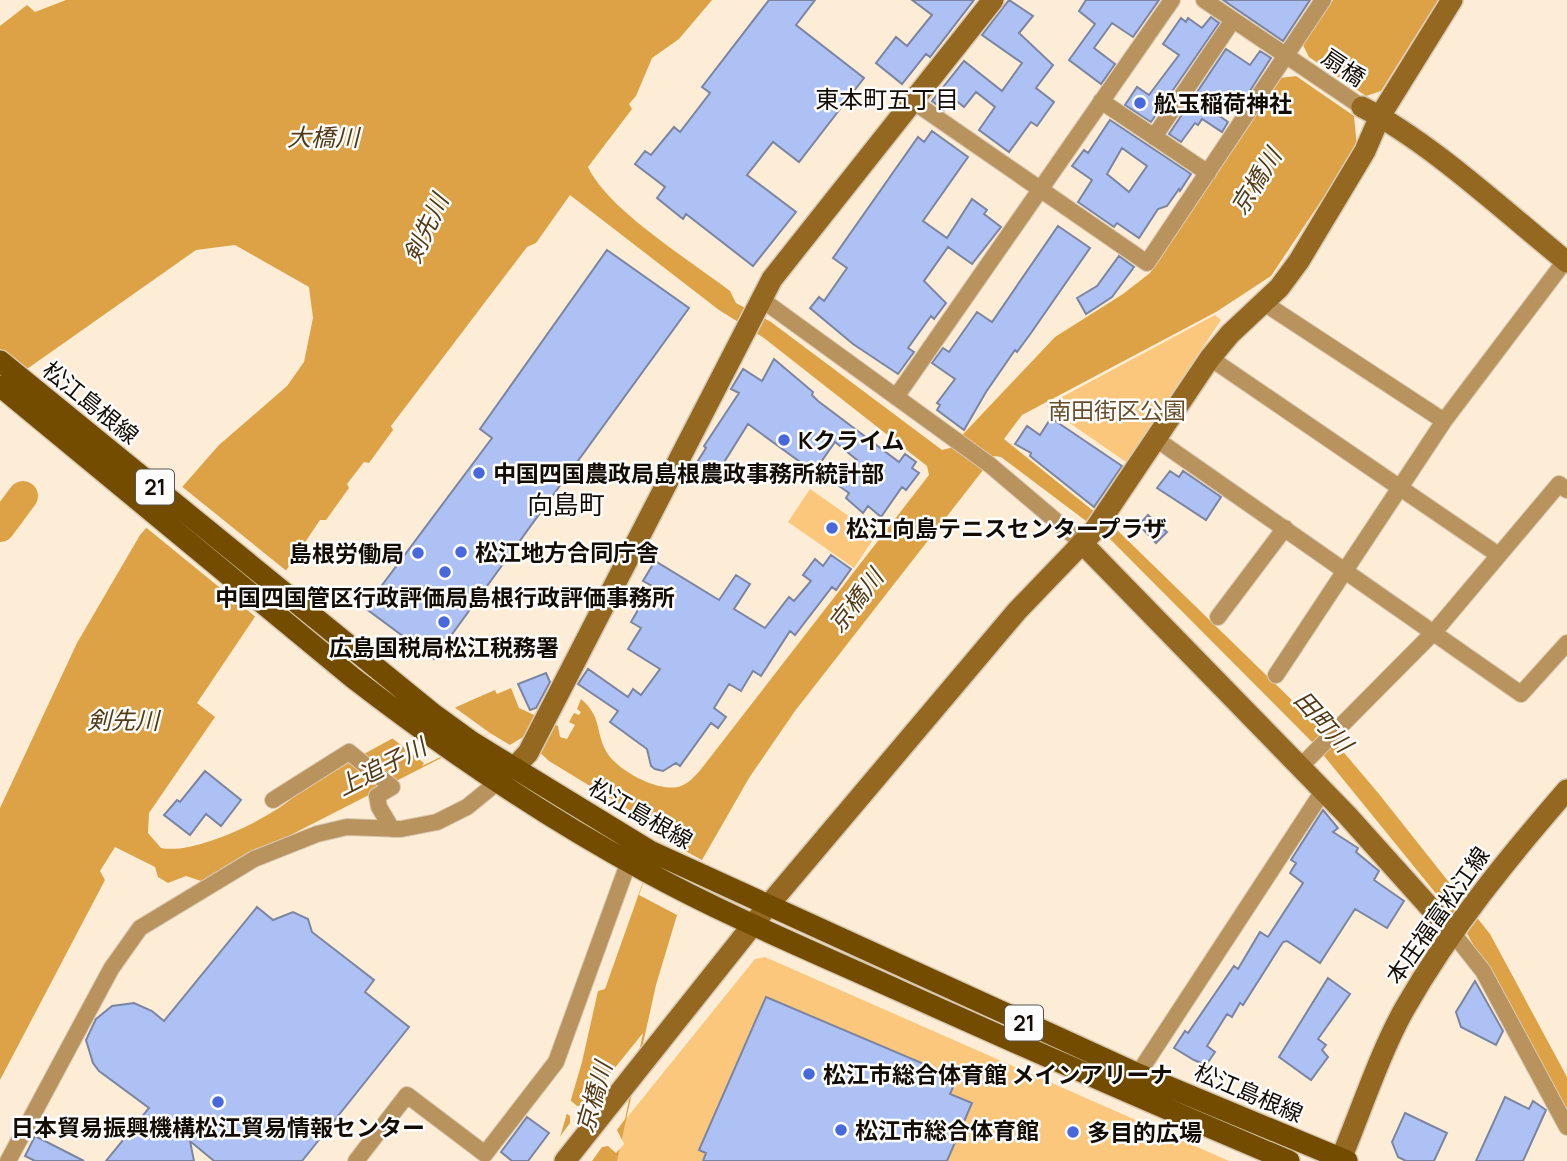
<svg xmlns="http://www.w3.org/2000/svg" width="1567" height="1161" viewBox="0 0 1567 1161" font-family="Manrope,'Noto Sans JP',sans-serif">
	<rect width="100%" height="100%" fill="#feedd6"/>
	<path fill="#fbc77d" d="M1215 315 1221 320 1126 462 1048 408 1047 405Z
		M810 489 876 535 854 568 788 522Z
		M765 957 1229 1161H592L617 1153 624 1143 617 1137V1130L755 959Z"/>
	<path fill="#dea246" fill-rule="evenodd" d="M66 0H712L679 39 652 58 636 96 629 104 632 109 588 167C608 210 691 261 730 291L736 303 771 322 942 450 950 448 1055 337 1123 294 1150 273 1279 78 1297 76 1309 57 1303 45 1333 0H1438L1381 91 1366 96 1354 116 1357 147 1271 276 1216 312 1022 415 1004 439 1117 530 1335 742 1379 794 1490 934 1567 1077V1116L1464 928 1316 746 1110 539 1001 457 994 456 795 711 749 778 702 860 677 915 656 985 617 1161H553L582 1062 598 991 605 989 659 837V828L549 761 523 737 510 745 490 733 201 881 186 876 168 883 158 877 155 867 115 847 100 871 105 880 0 1080V808L77 643 140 535 219 445 287 386 304 362 313 318 309 287 235 245 196 250 0 388V26L27 5 35 12ZM570 195 719 310 764 338 927 466 929 475 712 755C703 766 694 781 681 786 660 794 616 770 606 751 595 730 602 717 581 699L577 709 581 712 579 715 574 713 569 722 575 725 567 739 560 737 558 726 519 708 511 688 497 694 495 690C426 719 360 754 297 794 272 818 195 855 161 848L148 833 149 813 215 717 197 703 320 520H326L349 488 347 484 364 462 369 463 393 430 391 426 527 247 536 243Z"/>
	<path fill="#feedd6" d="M1309 57 1366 96 1354 116 1296 76Z
		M180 485 289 573 258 619 143 525Z
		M454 707 490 733 422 766 424 763 392 738Z
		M659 837 702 860 677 915 639 895Z
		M643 1033 625 1119 617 1130 624 1144 616 1153 608 1146 602 1147 592 1161H553L559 1138 570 1123V1116L562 1110 566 1103 569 1099 577 1106 585 1105Z"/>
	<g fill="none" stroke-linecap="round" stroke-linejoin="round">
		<path stroke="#dea246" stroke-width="30" d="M0 527 23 496"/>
	</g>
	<path fill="#aec1f5" stroke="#7b85a1" stroke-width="2" fill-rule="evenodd" d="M769 0H815L796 25 864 78 799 162 773 142 747 175 796 212 753 266 686 214 683 219 657 198 665 187 635 164 645 151 651 155 674 127 680 132 710 93 702 87Z
		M912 0H974L930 57 926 54 902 84 876 63 896 37 907 46 932 15Z
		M1009 0 1033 16 1019 33 1053 65 1036 88 1054 102 1037 126 1031 122 1009 152 979 130 995 107 976 92 964 107 953 98 944 110 932 101 964 61 1002 91 1022 63 982 35Z
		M1086 0H1159L1133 37 1112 23 1094 48 1115 64 1101 84 1069 60 1095 24 1079 11Z
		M1223 0H1310L1283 41Z
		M1211 17 1219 23 1151 122 1125 105 1137 87 1149 95 1179 55 1163 44 1181 18 1186 22 1188 18 1202 28Z
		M1226 49 1250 65 1260 51 1271 58 1244 100 1231 91 1214 112 1228 122 1222 132 1202 119 1198 125 1195 123 1181 142 1169 134Z
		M1110 120 1191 174 1180 191 1179 189 1167 206 1158 209 1139 238 1117 223 1114 227 1078 202 1092 180 1072 166 1084 150 1088 153ZM1122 148 1147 166 1129 192 1107 174Z
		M932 131 968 157 923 221 947 238 972 199 987 210 984 214 1001 227 972 264 948 247 924 281 946 303 934 319 931 316 908 348 914 352 898 374 853 344 810 308 819 297 824 301 847 268 833 258 918 137 924 142Z
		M1058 226 1090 248 1031 333 1017 352 1015 350 986 392 964 430 937 410 940 405 937 403 955 379 932 363 943 348 949 352 977 312 992 322Z
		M607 250 689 308 434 659 365 608 492 438 480 429Z
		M1119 256 1134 267 1112 297 1086 314 1077 298 1097 286Z
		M774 359 813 392 812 395 818 401 899 462 905 454 916 462 912 468 919 473 906 490 902 487 881 517 868 506 863 513 846 498 849 493 839 486 857 460 835 442 814 472 748 424 721 467 718 465 711 473 696 464 706 448 704 446 739 393 731 389 743 369 762 381Z
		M1051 418 1122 466 1094 507 1030 456 1031 453 1015 444 1027 426 1040 435Z
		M1170 471 1179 477 1183 471 1221 497 1206 520 1157 488Z
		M1148 515 1167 532 1156 543 1139 525Z
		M831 555 851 569 836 590 832 587 795 635 790 631 761 676 753 671 741 691 729 684 714 708 726 717 718 728 711 723 680 766 676 763 663 771 655 769 651 766 647 749 610 722 618 711 578 684 588 669 628 697 633 689 641 695 660 669 628 649 641 628 631 622 652 586 643 581 655 561 719 600 736 575 750 584 734 609 765 628 789 597 794 601 811 581 803 575 815 559 823 566Z
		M546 673 550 682 536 708 530 710 518 684Z
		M205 771 241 800 221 826 206 814 190 835 164 815 177 800 180 802Z
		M1323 810 1338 828 1333 832 1358 848 1356 852 1379 871 1374 880 1404 901 1387 928 1355 909 1320 963 1287 941 1283 942 1243 1005 1240 1003 1232 1017 1227 1014 1207 1046 1215 1052 1206 1065 1194 1060 1174 1048 1185 1031 1188 1033 1234 966 1238 969 1260 932 1268 937 1303 883 1290 873 1296 863 1291 860Z
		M257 907 273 920 293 912 308 919 312 932 374 980 365 992 409 1027 302 1161H214L190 1141 194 1161H106L149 1108 99 1071 93 1063 86 1040 96 1019 112 1006 134 1003 152 1011 164 1021Z
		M1328 978 1350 994 1318 1039 1326 1045 1322 1050 1328 1057 1311 1080 1279 1057Z
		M1475 981 1503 1031 1496 1045 1461 1027 1456 1012Z
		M766 997 957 1078 950 1094 972 1103 947 1161H703L706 1153 699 1150Z
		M1505 1097 1529 1109 1533 1101 1546 1110 1523 1161H1476Z
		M1405 1113 1447 1133 1434 1161H1406L1398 1157 1392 1142Z
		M527 1117 549 1133 528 1161H512L501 1152Z
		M35 1136 84 1161H35L25 1156Z"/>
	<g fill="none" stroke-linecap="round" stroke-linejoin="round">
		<defs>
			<path id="street" d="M1204 0 1362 107
				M1101 101 1208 173
				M914 102 1147 263 1323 0
				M1154 137 1233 20
				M761 299 990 465 1082 543
				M1264 303 1444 421
				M1210 358 1497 554
				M896 397 1172 0
				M1156 439 1521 694 1567 643
				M1218 617 1285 528
				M1276 675 1444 421 1565 261
				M1299 768 1435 631 1559 484 1567 490
				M273 800 349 752 392 787 377 796 379 807 392 829
				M1452 932 1483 971 1567 1127
				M1138 1074 1323 791
				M8 1161 111 969 140 928 254 859 317 834 347 827 401 829 437 822 467 807 505 776
				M356 1161 407 1095 485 1154 556 1062 629 861"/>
			<path id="secondary" d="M1362 107C1432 143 1505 212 1567 262
				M1082 543 1347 815 1452 932
				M514 768 528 753 772 279 993 0
				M565 1161 767 907 1017 611 1093 532 1210 358 1230 334 1279 288 1299 261 1365 151 1380 116 1452 0
				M1340 1161C1360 1114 1380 1052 1405 1008 1450 929 1507 859 1567 790"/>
			<path id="primary" d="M0 361 432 713 472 742 650 851 1138 1074 1347 1161
				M0 386 353 678C445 749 542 815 645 871 727 916 814 952 900 991 1029 1049 1158 1106 1289 1161"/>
		</defs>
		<use href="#street" stroke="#d8c9b4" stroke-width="18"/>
		<use href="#secondary" stroke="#d8c9b4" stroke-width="24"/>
		<use href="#primary" stroke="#d8c9b4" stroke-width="24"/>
		<use href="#street" stroke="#b9935d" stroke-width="16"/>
		<use href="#secondary" stroke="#946820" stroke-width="21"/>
		<use href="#primary" stroke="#744c00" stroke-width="21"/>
	</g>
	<g fill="#4968db" stroke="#fdfdfd" stroke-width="2.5">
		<circle cx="1140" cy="103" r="7"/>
		<circle cx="784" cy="440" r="7"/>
		<circle cx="479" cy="473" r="7"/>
		<circle cx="832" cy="528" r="7"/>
		<circle cx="461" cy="552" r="7"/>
		<circle cx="418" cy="553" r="7"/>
		<circle cx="445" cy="572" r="7"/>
		<circle cx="444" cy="622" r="7"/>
		<circle cx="809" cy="1074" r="7"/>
		<circle cx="218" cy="1102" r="7"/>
		<circle cx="841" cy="1130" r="7"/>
		<circle cx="1073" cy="1132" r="7"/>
	</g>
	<g text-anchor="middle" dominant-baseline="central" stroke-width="5" stroke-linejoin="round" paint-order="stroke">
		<g fill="#fdfdfd" stroke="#59544f" stroke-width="2">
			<rect x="136" y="469.5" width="38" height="35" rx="5"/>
			<rect x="1005" y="1005.5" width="38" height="35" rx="5"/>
		</g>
		<g font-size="21" font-weight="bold" fill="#130c04">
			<text x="155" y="487">21</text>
			<text x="1024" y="1023">21</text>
		</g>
		<g font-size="23" fill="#130c04" stroke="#fdfdfd">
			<text transform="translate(1344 67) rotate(34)">扇橋</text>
			<text transform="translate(91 402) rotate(39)">松江島根線</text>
			<text transform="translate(641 813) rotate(30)">松江島根線</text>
			<text transform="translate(1437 915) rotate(-55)">本庄福富松江線</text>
			<text transform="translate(1249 1092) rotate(23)">松江島根線</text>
		</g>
		<g font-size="23" font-weight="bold" fill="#130c04" stroke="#fdfdfd" text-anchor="start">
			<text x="1154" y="103">舩玉稲荷神社</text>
			<text x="798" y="440">Kクライム</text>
			<text x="493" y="473">中国四国農政局島根農政事務所統計部</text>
			<text x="846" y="528">松江向島テニスセンタープラザ</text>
			<text x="475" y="552">松江地方合同庁舎</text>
			<text x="404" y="553" text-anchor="end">島根労働局</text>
			<text x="445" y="597" text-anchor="middle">中国四国管区行政評価局島根行政評価事務所</text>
			<text x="444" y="647" text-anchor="middle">広島国税局松江税務署</text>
			<text x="823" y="1074">松江市総合体育館 メインアリーナ</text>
			<text x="218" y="1127" text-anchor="middle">日本貿易振興機構松江貿易情報センター</text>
			<text x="855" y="1130">松江市総合体育館</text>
			<text x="1087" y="1132">多目的広場</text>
		</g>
		<g font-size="23" fill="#674e28" stroke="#fdfdfd">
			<text x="1117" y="410">南田街区公園</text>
		</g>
		<g font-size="24" fill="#130c04" stroke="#fdfdfd">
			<text x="887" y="98">東本町五丁目</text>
		</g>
		<g font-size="24" font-style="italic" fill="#543b15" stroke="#fdfdfd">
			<text x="323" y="136">大橋川</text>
			<text transform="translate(1255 181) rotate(-58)">京橋川</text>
			<text transform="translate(425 228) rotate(-65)">剣先川</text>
			<text transform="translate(855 600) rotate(-52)">京橋川</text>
			<text x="123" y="719">剣先川</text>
			<text transform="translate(1324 721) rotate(48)">田町川</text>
			<text transform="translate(381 766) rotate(-27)">上追子川</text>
			<text transform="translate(593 1097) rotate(-74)">京橋川</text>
		</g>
		<g font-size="26" fill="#130c04" stroke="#fdfdfd">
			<text x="566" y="504">向島町</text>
		</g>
	</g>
</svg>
